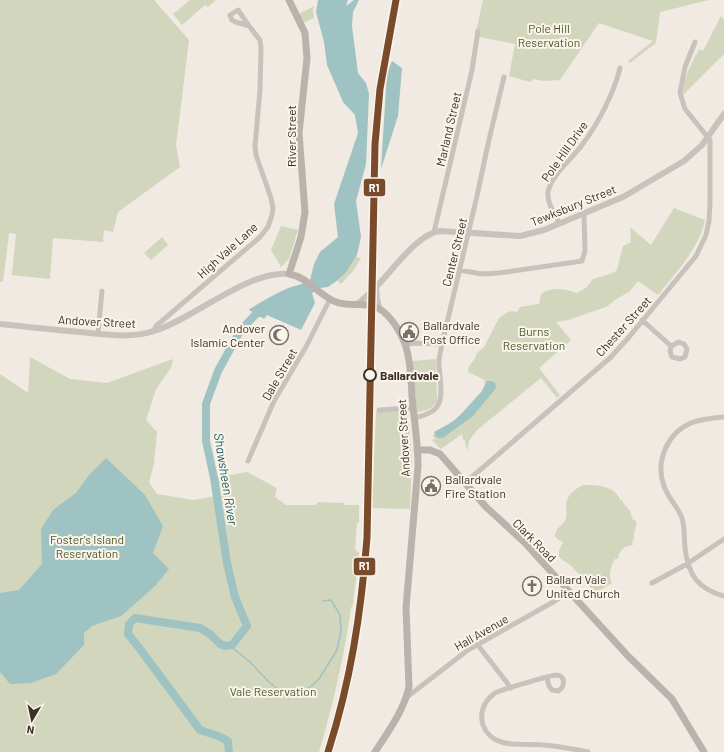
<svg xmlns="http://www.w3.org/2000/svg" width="724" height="752" viewBox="0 0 724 752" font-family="Barlow,sans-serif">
	<rect width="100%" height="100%" fill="#f0eae3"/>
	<path fill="#d1d6bc" d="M0 0H154L189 40 176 145 180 167 118 212 113 232 104 230 103 242 53 238 50 279 12 275 16 234 9 233 3 282H0Z
		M190 0H216L208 7 205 5 182 25 173 14Z
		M483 0H709L660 12 656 43 630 63 628 61 653 41 599 23 560 80 544 81 534 79 530 82 509 76 515 44 475 36Z
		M314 6 313 10 314 18 303 23 299 14Z
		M721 16 724 20V54L683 95C682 83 692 59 700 49L703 51Z
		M674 208 705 220C700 247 675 274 658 295L638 281 629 292 618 298 606 307 568 320 556 322 571 340 539 368 560 395 557 398 541 378 477 430 469 441 467 451 465 441 463 440 462 434 441 449 432 440 436 438 433 437V435C448 424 472 409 482 393 484 389 484 384 485 380L468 372 469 366 474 360 477 353 484 347 499 318 506 313 512 311 517 312 520 307 539 304 541 294C551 286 566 289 577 293L587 287 593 279 613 273 617 270 623 246 631 242 630 227 651 245Z
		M281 226 298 230 289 259 281 267 271 250Z
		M162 237 168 245 151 260 144 253Z
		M355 256 361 258 354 270 341 284 338 281Z
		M30 357 70 379 107 383 173 359 171 368 156 389 146 420 157 432 154 464 149 482 157 494 193 500 216 496 214 478 247 472 277 488 275 497 286 505H316L318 502 345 503 344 505H359V523H357L355 549 359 553 353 604 351 608C344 657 333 705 319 752H0V374L28 393Z
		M436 359 437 401C433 409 425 411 417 412L412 361Z
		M408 410 412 463 410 509 372 508 376 412Z
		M583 485C596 485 615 485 620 500H622L623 503 630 511 633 520 636 521C638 528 632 533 634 539L632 542 633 545 625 547 619 553 618 559H615C611 565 608 576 612 583L597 592 590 588V584C582 580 577 571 570 565 567 562 563 561 559 557V551L563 542 557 539 555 536C556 528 561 526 565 521 567 517 567 512 566 508 565 496 574 490 583 485Z"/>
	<path fill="#9ec3c2" d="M318 0H348L346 6 354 0H359L353 12 352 26 358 73 366 83 369 94 366 164 356 201 361 237 357 255 346 272 338 280 328 287 320 288 312 293 315 303 301 330 267 315 264 319 249 310 251 308C262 302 272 295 284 290 293 285 300 286 310 280L314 264 320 252 338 237 334 204 358 133 355 115 343 102 327 65 324 42 316 12Z
		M392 61 402 68 398 116 381 169 387 73Z
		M487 381H491L495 383 496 388 473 416 444 437 440 438 436 437 434 432 454 421 462 413 482 391Z
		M106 458 145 495 163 526 153 553 169 569 155 586 121 616 92 626 84 633V645L56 674 31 683 10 684 0 672V593L19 590 42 564 41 529 53 510 76 493 89 475Z"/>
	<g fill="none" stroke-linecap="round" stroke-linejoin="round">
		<path stroke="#9ec3c2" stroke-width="1.5" d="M229 645 250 662 268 681 276 688 288 693 304 692 319 679 337 650 341 631 340 615 331 600 323 601"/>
		<path stroke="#9ec3c2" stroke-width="8" d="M229 752 228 741 218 736 200 730 140 649 128 634 129 624 135 618 200 628 210 634 220 644 225 646 232 645 247 626 235 597 227 563 214 478 206 441V404L218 371 240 331 256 314 265 311"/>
		<path stroke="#c9c2bc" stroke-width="5" d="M238 10 249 26 236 22 232 20 230 15Z
			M559 223C555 214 547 204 548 192 551 175 572 159 582 145 598 124 614 93 620 68
			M434 232 472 70 478 31
			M459 270 482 274 499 273 582 261 585 251 584 213
			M642 320 671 346 670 351 672 357 680 359 685 357 687 349 684 344 679 342 671 346
			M153 332 156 326 260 237 268 227 272 215 273 208 271 198 256 155 255 146 260 90 261 48 260 40 249 26
			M98 333 102 291
			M405 345 412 343 442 344
			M379 410 413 408
			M724 417C713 418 701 419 691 423 667 433 655 462 664 486 668 498 678 507 682 518 685 528 684 539 685 548 688 575 698 589 724 596
			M414 418C422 416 434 413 438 405 444 395 439 374 439 362 439 356 441 350 442 344L477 196 488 144 504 77
			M248 461 274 401 307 345 330 299
			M465 483 611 357 629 337 696 256 706 235 709 221 710 204V140L685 109 680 93 685 67 695 42
			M652 583 687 564 724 539
			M477 644 511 688
			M547 678 549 686 552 690 558 691C565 687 566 676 557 675 551 675 501 690 495 693 491 696 487 700 485 704 481 711 481 718 483 725 492 750 523 743 543 745 558 746 573 749 588 752
			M407 697 468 650 555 601 569 591"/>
		<path stroke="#c9c2bc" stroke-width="6" d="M376 287 377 300 380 310
			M356 305C363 299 371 293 377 286 393 270 417 234 440 231L520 236 544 230 623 197 684 161 702 145 724 114
			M0 324C26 327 52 329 79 332 103 334 130 339 154 331 194 319 247 270 289 274"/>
		<path stroke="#bab2ac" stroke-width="7" d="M289 0 305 33 307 58 299 133 305 212 301 237 289 274C308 277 318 295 336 302 349 307 367 302 378 308 391 315 402 334 406 347 411 363 411 380 412 396 414 419 418 443 418 466L406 608 409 687C404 710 388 732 375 752
			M417 450H430L440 454 486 507 524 542 628 656 672 699 704 752"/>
		<path stroke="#b1aba6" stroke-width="1.5" stroke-dasharray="1 3" stroke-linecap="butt" d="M370 268 373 144 377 89 393 0
			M326 752C339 707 350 662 357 615 359 597 360 579 362 560"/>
		<defs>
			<path id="rail-1" d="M328 752C351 680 361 613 367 538L375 144 380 89 396 0"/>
		</defs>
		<use href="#rail-1" stroke="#fbf4eb" stroke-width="10"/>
		<use href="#rail-1" stroke="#7a4b2a" stroke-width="7"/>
	</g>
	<defs>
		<symbol id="civic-ring" viewBox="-11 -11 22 22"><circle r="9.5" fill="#fbf4eb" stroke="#7a706a" stroke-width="1.5"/><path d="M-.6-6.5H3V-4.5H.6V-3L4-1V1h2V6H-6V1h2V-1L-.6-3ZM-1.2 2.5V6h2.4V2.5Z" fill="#7a706a"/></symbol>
		<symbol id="mosque-ring" viewBox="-11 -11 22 22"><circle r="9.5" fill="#fbf4eb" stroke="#7a706a" stroke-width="1.5"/><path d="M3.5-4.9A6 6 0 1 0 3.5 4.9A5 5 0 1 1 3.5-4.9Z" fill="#7a706a"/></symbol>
		<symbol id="church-ring" viewBox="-11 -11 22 22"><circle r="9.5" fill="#fbf4eb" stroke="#7a706a" stroke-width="1.5"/><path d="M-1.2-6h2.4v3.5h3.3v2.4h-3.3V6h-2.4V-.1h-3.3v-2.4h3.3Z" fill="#7a706a"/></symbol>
	</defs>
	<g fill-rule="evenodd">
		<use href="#civic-ring" x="398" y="321" width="22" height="22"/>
		<use href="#mosque-ring" x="268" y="324" width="22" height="22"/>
		<use href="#civic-ring" x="420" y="475" width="22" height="22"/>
		<use href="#church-ring" x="521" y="575" width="22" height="22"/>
	</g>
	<circle fill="#fbf4eb" stroke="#3b2f29" stroke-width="2" cx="370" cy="375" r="6"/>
	<g text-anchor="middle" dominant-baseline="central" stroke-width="4" stroke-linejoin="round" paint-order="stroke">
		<g font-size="12" fill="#4a5b2b" stroke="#fbf4eb">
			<text x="549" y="28">Pole Hill<tspan x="549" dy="14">Reservation</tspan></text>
			<text x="534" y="331">Burns<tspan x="534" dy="14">Reservation</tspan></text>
			<text x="87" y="539">Foster's Island<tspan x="87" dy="14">Reservation</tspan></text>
			<text x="273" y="691">Vale Reservation</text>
		</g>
		<g font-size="12" fill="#3b2f29" stroke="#fbf4eb">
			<text transform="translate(448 129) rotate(-77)">Marland Street</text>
			<text transform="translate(291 136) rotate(-90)">River Street</text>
			<text transform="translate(564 151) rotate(-55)">Pole Hill Drive</text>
			<text transform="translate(573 205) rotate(-22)">Tewksbury Street</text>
			<text transform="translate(227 250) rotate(-42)">High Vale Lane</text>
			<text transform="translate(454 252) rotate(-76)">Center Street</text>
			<text transform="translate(97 321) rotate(3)">Andover Street</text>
			<text transform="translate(623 326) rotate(-48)">Chester Street</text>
			<text transform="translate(279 374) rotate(-60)">Dale Street</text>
			<text transform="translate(403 438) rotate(-93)">Andover Street</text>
			<text transform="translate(535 540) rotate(45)">Clark Road</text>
			<text transform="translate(481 632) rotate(-30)">Hall Avenue</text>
		</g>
		<g font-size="12" fill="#3b2f29" stroke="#fbf4eb" text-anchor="start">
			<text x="423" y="325">Ballardvale<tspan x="423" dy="14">Post Office</tspan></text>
			<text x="265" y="328" text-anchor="end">Andover<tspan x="265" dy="14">Islamic Center</tspan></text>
			<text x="445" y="479">Ballardvale<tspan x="445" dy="14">Fire Station</tspan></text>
			<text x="546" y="579">Ballard Vale<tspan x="546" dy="14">United Church</tspan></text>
		</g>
		<g font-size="12" font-weight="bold" fill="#3b2f29" stroke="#fbf4eb" text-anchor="start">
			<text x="380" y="375">Ballardvale</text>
		</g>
		<g font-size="13" font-style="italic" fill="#1b5c60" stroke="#fbf4eb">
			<text transform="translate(226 479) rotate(81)">Shawsheen River</text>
		</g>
	</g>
	<g stroke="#fbf4eb" stroke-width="1.5">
		<rect x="363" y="178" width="23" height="19" rx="4" fill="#7a4b2a"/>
		<rect x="353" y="557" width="23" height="19" rx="4" fill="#7a4b2a"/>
	</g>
	<g font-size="11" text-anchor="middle" font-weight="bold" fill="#fff">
		<text x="374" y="192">R1</text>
		<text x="364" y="570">R1</text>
	</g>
	<g transform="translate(32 720) rotate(189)" stroke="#fbf4eb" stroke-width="3" paint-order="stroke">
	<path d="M0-3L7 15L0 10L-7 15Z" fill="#3b2f29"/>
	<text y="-6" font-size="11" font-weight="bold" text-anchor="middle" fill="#3b2f29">N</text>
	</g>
</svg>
